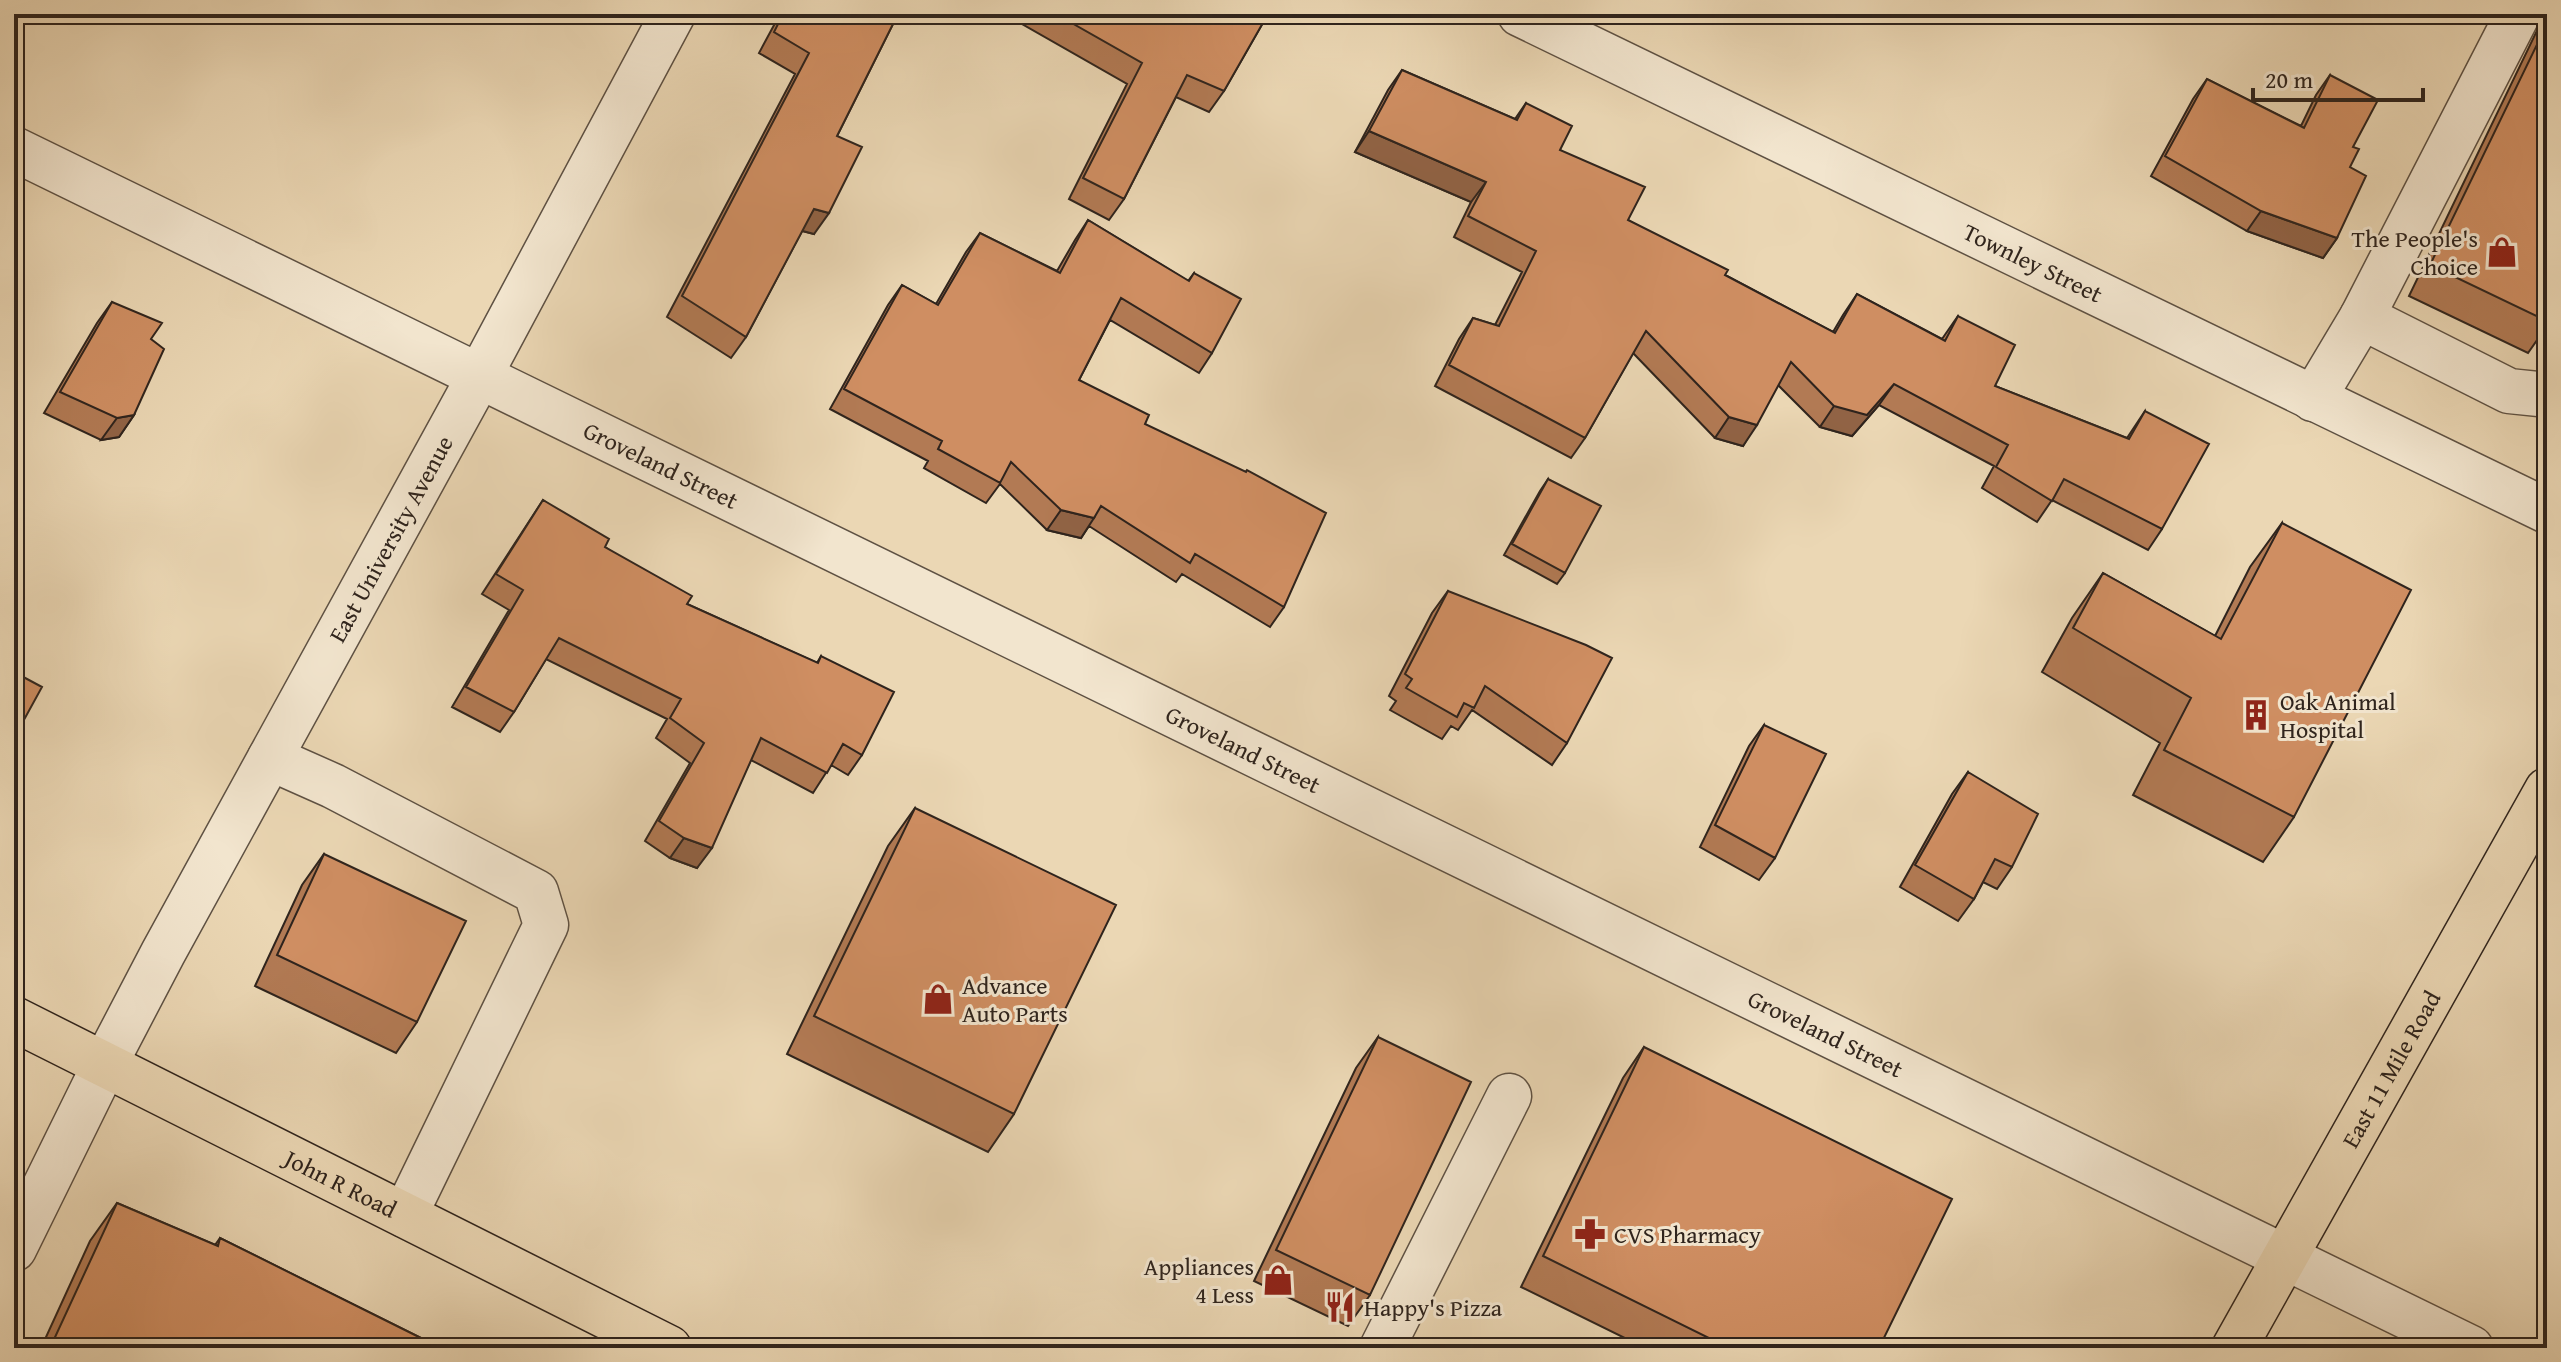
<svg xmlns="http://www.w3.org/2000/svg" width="2561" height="1362" viewBox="0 0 2561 1362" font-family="'Gentium Book Plus',serif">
	<rect width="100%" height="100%" fill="#ebd7b4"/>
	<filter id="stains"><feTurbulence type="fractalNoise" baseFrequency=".0025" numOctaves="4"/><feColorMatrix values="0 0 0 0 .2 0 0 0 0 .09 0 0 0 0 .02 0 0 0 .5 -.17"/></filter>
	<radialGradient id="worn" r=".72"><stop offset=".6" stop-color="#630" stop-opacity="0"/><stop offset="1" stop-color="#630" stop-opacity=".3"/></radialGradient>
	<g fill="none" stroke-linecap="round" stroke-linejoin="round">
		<defs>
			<g id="minor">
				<path id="s1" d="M1520 14 2547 511"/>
				<path id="s2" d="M14 149 2471 1348"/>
				<path d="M2362 317 2518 14"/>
				<path d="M2313 399 2362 317 2509 391 2547 395"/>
				<path d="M270 758 333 786 536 892 546 925 405 1215"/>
				<path id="s3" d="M14 1249 105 1064 163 953 480 375 673 14"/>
				<path d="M1382 1348 1509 1096"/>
			</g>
			<g id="major">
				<path id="s4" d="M14 1019 669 1348"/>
				<path id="s5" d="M2234 1348 2547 790"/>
			</g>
		</defs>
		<use href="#minor" stroke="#5e5143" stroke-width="47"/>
		<use href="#major" stroke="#2f241d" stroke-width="47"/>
		<use href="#minor" stroke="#f2e5ce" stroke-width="44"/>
		<use href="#major" stroke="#ebd7b4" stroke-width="44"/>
	</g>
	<path fill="#b27a54" stroke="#2f241d" stroke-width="2" d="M780 14H898L837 136 814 234 802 231 746 337 731 358 667 317 795 74 759 53Z
		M990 14H1268L1224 91 1209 112 1176 97 1124 199 1109 220 1069 199 1127 84 1013 19 1010 23Z
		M2545 14H2547V326L2528 353 2409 296Z
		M1402 70 1515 119 1526 103 1560 150 1628 220 1725 275 1833 332 1843 315 1857 294 1942 339 1958 316 1995 386 2127 438 2145 411 2162 529 2148 550 2052 500 2037 522 1982 488 1994 466 1879 405 1852 436 1820 427 1778 385 1743 446 1715 438 1633 353 1585 438 1571 458 1435 386 1459 339 1473 318 1495 325 1522 272 1454 237 1471 202 1355 152 1388 90Z
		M2330 75 2353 147 2350 167 2337 238 2323 258 2247 231 2151 176 2193 99 2207 79 2301 126 2316 95Z
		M1088 220 1188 281 1194 273 1212 353 1199 373 1110 320 1079 380 1145 424 1284 607 1270 627 1182 574 1176 582 1089 526 1081 538 1047 530 1000 484 986 503 924 468 928 461 830 409 888 305 902 285 936 304 966 252 980 233 1057 271 1075 240Z
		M112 302 151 339 134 415 119 437 101 440 44 413 97 323Z
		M1548 479 1565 573 1557 584 1504 555 1540 491Z
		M543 500 605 547 687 604 817 663 821 656 862 755 848 775 831 765 813 793 751 760 697 868 670 858 645 841 690 763 656 738 667 719 546 659 514 712 500 732 452 707 509 610 482 594Z
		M2282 523 2294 817 2263 862 2133 795 2160 743 2042 672 2072 618 2103 573 2215 636 2250 567Z
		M1448 591 1567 743 1552 765 1472 710 1458 730 1451 726 1442 739 1390 710 1396 701 1389 696 1432 613Z
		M1764 725 1775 858 1759 880 1700 847 1749 746Z
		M1968 772 2012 867 1997 889 1983 882 1974 899 1958 921 1900 887 1952 794Z
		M915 808 1014 1114 988 1152 787 1054 888 846Z
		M324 854 417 1022 396 1053 255 986 302 885Z
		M1378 1037 1370 1295 1348 1326 1254 1281 1356 1068Z
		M1644 1047 1879 1348H1645L1521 1287 1623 1078Z
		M117 1203 215 1245 220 1238 441 1348H41L90 1241Z"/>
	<path fill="#916345" stroke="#2f241d" stroke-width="2" d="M1369 131 1486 182 1471 202 1355 152Z
		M814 209 829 213 814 234 799 230Z
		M2261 211 2337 238 2323 258 2247 231Z
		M1894 384 1879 405 1852 436 1820 427 1834 406Z
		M134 415 119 437 101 440 117 418Z
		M1729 417 1757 425 1743 446 1715 438Z
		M1061 510 1094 518 1081 538 1047 530Z
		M684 838 712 848 697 868 670 858Z"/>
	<path fill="#cf8e62" stroke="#2f241d" stroke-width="2" d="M783 14H898L837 136 862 147 829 213 814 209 746 337 682 296 809 53 774 32Z
		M1056 14H1268L1224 91 1187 75 1124 199 1083 178 1142 63Z
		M2547 24V321L2430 265Z
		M1402 70 1517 120 1526 103 1572 126 1560 150 1645 187 1628 220 1728 270 1725 275 1835 333 1857 294 1945 341 1958 316 2015 345 1995 386 2129 439 2145 411 2209 444 2162 529 2064 479 2052 501 1996 467 2008 445 1894 384 1867 415 1834 406 1791 362 1757 425 1729 417 1646 331 1585 438 1449 365 1473 318 1499 326 1536 251 1468 216 1486 182 1369 131Z
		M2330 75 2378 100 2353 147 2359 149 2350 167 2366 176 2337 238 2261 211 2165 156 2207 79 2304 128Z
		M1088 220 1189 281 1194 273 1241 299 1212 353 1121 298 1079 380 1149 415 1145 424 1246 472 1247 470 1326 513 1284 607 1195 554 1190 563 1101 506 1094 518 1061 510 1011 462 1000 483 938 449 942 441 844 389 902 285 938 305 980 233 1060 273Z
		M112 302 162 323 151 339 164 349 134 415 117 418 60 392Z
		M1548 479 1601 506 1565 573 1512 544Z
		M543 500 609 539 605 547 692 596 687 604 818 663 821 656 894 692 862 755 843 744 827 773 761 738 712 848 684 838 659 821 704 743 670 718 681 699 559 638 514 712 466 687 523 590 496 574Z
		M2282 523 2411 590 2294 817 2164 750 2191 698 2073 628 2103 573 2221 639Z
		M1448 591 1586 645 1612 658 1567 743 1485 686 1474 708 1464 703 1457 717 1406 688 1412 679 1405 674Z
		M14 672 42 687 14 738Z
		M1764 725 1826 754 1775 858 1715 825Z
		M1968 772 2038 814 2012 867 1995 859 1974 899 1915 865Z
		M915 808 1116 905 1014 1114 814 1016Z
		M324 854 466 921 417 1022 277 955Z
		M1378 1037 1471 1082 1370 1295 1276 1250Z
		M1644 1047 1952 1199 1879 1348H1729L1543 1256Z
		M117 1203 218 1246 220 1238 441 1348H50Z"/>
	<defs>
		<symbol id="shop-bare" viewBox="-9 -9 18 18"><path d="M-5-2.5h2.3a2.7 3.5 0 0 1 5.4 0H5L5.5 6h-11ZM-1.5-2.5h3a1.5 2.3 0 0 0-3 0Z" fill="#8f2418" stroke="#f2e5ce" stroke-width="2.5" paint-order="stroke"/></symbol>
		<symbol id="building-bare" viewBox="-9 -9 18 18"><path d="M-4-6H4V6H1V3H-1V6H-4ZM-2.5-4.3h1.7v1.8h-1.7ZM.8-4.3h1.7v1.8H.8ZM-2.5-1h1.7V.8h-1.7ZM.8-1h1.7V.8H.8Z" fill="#8f2418" stroke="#f2e5ce" stroke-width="2.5" paint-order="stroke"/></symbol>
		<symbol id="pharmacy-bare" viewBox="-9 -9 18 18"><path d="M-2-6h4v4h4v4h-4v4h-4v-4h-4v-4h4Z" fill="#8f2418" stroke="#f2e5ce" stroke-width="2.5" paint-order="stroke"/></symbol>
		<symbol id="restaurant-bare" viewBox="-9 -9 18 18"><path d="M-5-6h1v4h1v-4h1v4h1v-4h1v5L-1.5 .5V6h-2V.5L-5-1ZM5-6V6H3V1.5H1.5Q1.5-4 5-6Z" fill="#8f2418" stroke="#f2e5ce" stroke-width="2.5" paint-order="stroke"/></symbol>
	</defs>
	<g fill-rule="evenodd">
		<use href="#shop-bare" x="2480" y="230" width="44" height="44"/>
		<use href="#building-bare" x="2234" y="693" width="44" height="44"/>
		<use href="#shop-bare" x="916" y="977" width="44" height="44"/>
		<use href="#pharmacy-bare" x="1568" y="1212" width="44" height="44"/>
		<use href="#shop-bare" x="1256" y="1258" width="44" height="44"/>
		<use href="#restaurant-bare" x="1318" y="1285" width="44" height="44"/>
	</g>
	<g text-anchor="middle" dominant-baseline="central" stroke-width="6" stroke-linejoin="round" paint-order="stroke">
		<g font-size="24" fill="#2f241d" stroke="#f2e5ce" text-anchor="start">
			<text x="2478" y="238" text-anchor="end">The People's<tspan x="2478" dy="28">Choice</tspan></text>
			<text x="2280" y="701">Oak Animal<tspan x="2280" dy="28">Hospital</tspan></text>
			<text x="962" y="985">Advance<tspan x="962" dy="28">Auto Parts</tspan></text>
			<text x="1614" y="1234">CVS Pharmacy</text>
			<text x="1254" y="1266" text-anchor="end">Appliances<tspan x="1254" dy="28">4 Less</tspan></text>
			<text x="1364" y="1307">Happy's Pizza</text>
		</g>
		<g font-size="24" fill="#2f241d" stroke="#f2e5ce">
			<text stroke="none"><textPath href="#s1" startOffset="570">Townley Street</textPath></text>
			<text stroke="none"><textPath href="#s2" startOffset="720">Groveland Street</textPath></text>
			<text stroke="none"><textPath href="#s3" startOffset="804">East University Avenue</textPath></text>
			<text stroke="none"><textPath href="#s2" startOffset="1368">Groveland Street</textPath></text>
			<text stroke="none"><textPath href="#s2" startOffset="2016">Groveland Street</textPath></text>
			<text stroke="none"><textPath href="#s5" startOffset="320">East 11 Mile Road</textPath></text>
			<text stroke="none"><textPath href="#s4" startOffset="366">John R Road</textPath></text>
		</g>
	</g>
	<rect width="2561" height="1362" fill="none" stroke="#ebd7b4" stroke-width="48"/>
	<rect x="16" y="16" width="2529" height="1330" fill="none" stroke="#2f241d" stroke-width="4"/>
	<rect x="24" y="24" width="2513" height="1314" fill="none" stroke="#2f241d" stroke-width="2"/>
	<path d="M2253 88v12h170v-12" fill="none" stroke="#2f241d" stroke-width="4"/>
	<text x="2265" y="88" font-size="24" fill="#2f241d" stroke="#f2e5ce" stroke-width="6" paint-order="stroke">20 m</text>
	<rect width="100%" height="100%" filter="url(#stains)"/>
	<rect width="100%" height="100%" fill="url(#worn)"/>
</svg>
